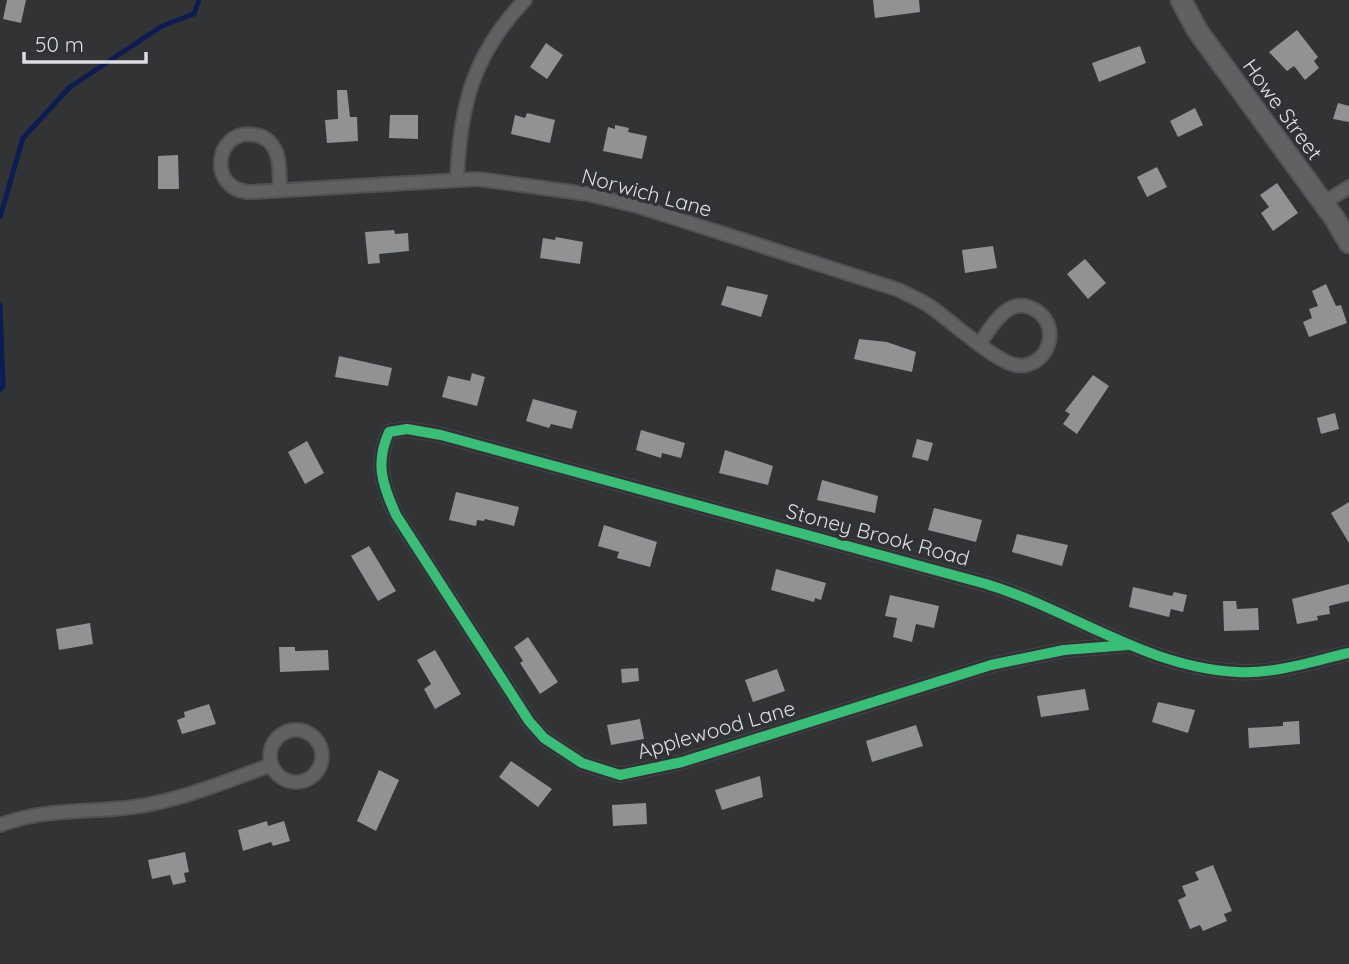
<svg xmlns="http://www.w3.org/2000/svg" width="1349" height="964" viewBox="0 0 1349 964" font-family="Quicksand,sans-serif">
	<rect width="100%" height="100%" fill="#313335"/>
	<g fill="none" stroke-linecap="round" stroke-linejoin="round">
		<path stroke="#0e1c54" stroke-width="5" d="M0 217 23 138 70 87 162 26 194 14 199 0
			M0 305 3 386 0 390"/>
	</g>
	<path fill="#909294" d="M7 0H26L21 23 3 19Z
		M873 0H919L920 12 875 18Z
		M1297 30 1318 57 1314 61 1319 68 1305 80 1294 66 1287 71 1269 52Z
		M546 43 563 55 547 79 530 67Z
		M1140 46 1146 63 1099 82 1092 63Z
		M337 90H347L350 117H357L358 141 327 143 325 120 338 119Z
		M1338 103 1349 106V122L1333 119Z
		M1195 108 1203 125 1178 137 1170 121Z
		M527 113 555 120 550 143 511 134 515 115 525 118Z
		M390 115H418V139L389 138Z
		M615 125 629 128 628 132 647 136 642 159 603 151 608 127 615 129Z
		M178 155 179 189H158V156Z
		M1157 167 1167 187 1147 197 1137 177Z
		M1277 183 1298 213 1273 231 1261 213 1269 207 1260 195Z
		M394 230 395 234 408 233 409 251 379 254 380 263 368 264 365 232Z
		M556 237 583 242 580 264 540 258 543 238 555 240Z
		M993 246 997 268 965 273 962 250Z
		M1085 259 1106 283 1088 299 1067 274Z
		M1326 284 1336 306 1341 305 1347 323 1309 337 1303 322 1312 318 1309 309 1318 306 1312 291Z
		M727 286 768 295 761 317 721 305Z
		M859 339 887 342 916 352 912 372 854 359Z
		M339 356 392 368 388 386 335 377Z
		M472 373 485 377 477 406 442 397 448 376 470 381Z
		M1093 375 1109 386 1077 434 1063 424 1070 414 1065 411Z
		M533 399 577 411 572 429 551 424 549 428 526 421Z
		M1335 413 1339 429 1321 434 1317 418Z
		M641 430 685 443 681 458 662 453 661 458 636 450Z
		M917 439 933 443 928 461 912 457Z
		M307 441 324 473 305 484 288 452Z
		M725 450 773 466 768 485 719 473Z
		M822 480 878 496 875 513 817 500Z
		M456 492 519 507 514 526 485 519 484 521 477 520 476 526 449 520Z
		M1349 502V543L1331 513Z
		M934 508 982 520 976 542 928 530Z
		M604 525 657 542 650 567 617 558 619 552 598 546Z
		M1017 534 1068 545 1062 566 1012 552Z
		M369 546 396 591 378 601 351 556Z
		M776 569 826 583 821 600 815 598 814 602 771 590Z
		M1349 584V601L1329 606 1330 614 1317 616 1318 620 1297 624 1292 599Z
		M1133 587 1172 596 1174 592 1187 595 1183 612 1171 609 1169 617 1129 607Z
		M890 595 939 606 934 628 916 624 912 642 893 637 897 618 885 616Z
		M1223 601H1236L1237 609 1258 608 1259 630 1224 631Z
		M90 623 93 644 59 650 56 629Z
		M528 637 558 682 540 694 520 663 523 661 514 647Z
		M279 647H295V651L328 650 329 670 280 672Z
		M435 650 461 694 435 709 424 689 431 684 417 660Z
		M638 668 639 681 622 683 621 669Z
		M777 669 785 691 753 702 745 680Z
		M1085 689 1089 710 1041 717 1037 696Z
		M1158 702 1195 710 1188 733 1152 722Z
		M209 704 216 724 182 734 177 720 185 717 184 712Z
		M640 719 644 739 611 745 607 725Z
		M1299 721 1300 744 1249 748 1248 728 1283 726V722Z
		M916 725 923 746 872 762 866 741Z
		M511 761 552 789 538 807 499 777Z
		M379 770 399 780 376 831 357 821Z
		M760 776 763 797 722 810 715 790Z
		M646 803 647 824 613 826 612 805Z
		M267 821 268 826 284 821 290 841 273 846 271 842 243 851 238 830Z
		M185 852 189 872 184 873 186 882 173 885 170 875 152 879 148 860Z
		M1213 865 1232 911 1224 914 1227 921 1203 931 1200 925 1190 929 1178 900 1186 896 1182 886 1199 880 1195 872Z"/>
	<g fill="none" stroke-linecap="round" stroke-linejoin="round">
		<defs>
			<path id="street" d="M457 179C460 106 473 54 525 0
				M280 190C279 178 281 163 276 152 272 143 265 136 255 135 214 127 206 192 252 192L478 179 587 194 637 206 899 290C908 295 919 299 928 305 948 318 995 362 1016 365 1046 370 1063 329 1037 311 1010 293 993 324 980 343
				M1323 203 1349 187
				M1128 645 1064 650 991 665 682 762 620 775 582 763 544 738 529 721 396 515C382 484 375 463 389 432L407 429 441 435 986 584C1072 610 1146 668 1238 672 1276 674 1313 661 1349 653
				M270 756a26 26 0 1 1 52 0a26 26 0 1 1-52 0Z
				M0 825C44 808 87 813 133 807 180 801 226 781 271 765"/>
			<path id="secondary" d="M1181 0 1197 30 1335 219 1349 243"/>
		</defs>
		<use href="#street" stroke="#505153" stroke-width="16"/>
		<use href="#secondary" stroke="#505153" stroke-width="23"/>
		<use href="#street" stroke="#606163" stroke-width="12"/>
		<use href="#secondary" stroke="#606163" stroke-width="19"/>
		<defs>
			<path id="cycleway" d="M1128 645 1064 650 991 665 682 762 620 775 582 763 544 738 529 721 396 515C382 484 375 463 389 432L407 429 441 435 986 584C1072 610 1146 668 1238 672 1276 674 1313 661 1349 653"/>
		</defs>
		<use href="#cycleway" stroke="#303236" stroke-width="15"/>
		<use href="#cycleway" stroke="#3abd76" stroke-width="10"/>
	</g>
	<g text-anchor="middle" dominant-baseline="central" stroke-width="7" stroke-linejoin="round" paint-order="stroke">
		<g font-size="21" fill="#dcdde0" stroke="#303236">
			<text transform="translate(1283 109) rotate(54)">Howe Street</text>
			<text transform="translate(647 192) rotate(15)">Norwich Lane</text>
			<text transform="translate(878 534) rotate(15)">Stoney Brook Road</text>
			<text transform="translate(716 729) rotate(-16)">Applewood Lane</text>
		</g>
	</g>
	<path d="M24 52v10h122v-10" fill="none" stroke="#dcdde0" stroke-width="3.5"/>
	<text x="35" y="52" font-size="21" fill="#dcdde0" stroke="#303236" stroke-width="5" paint-order="stroke">50 m</text>
</svg>
